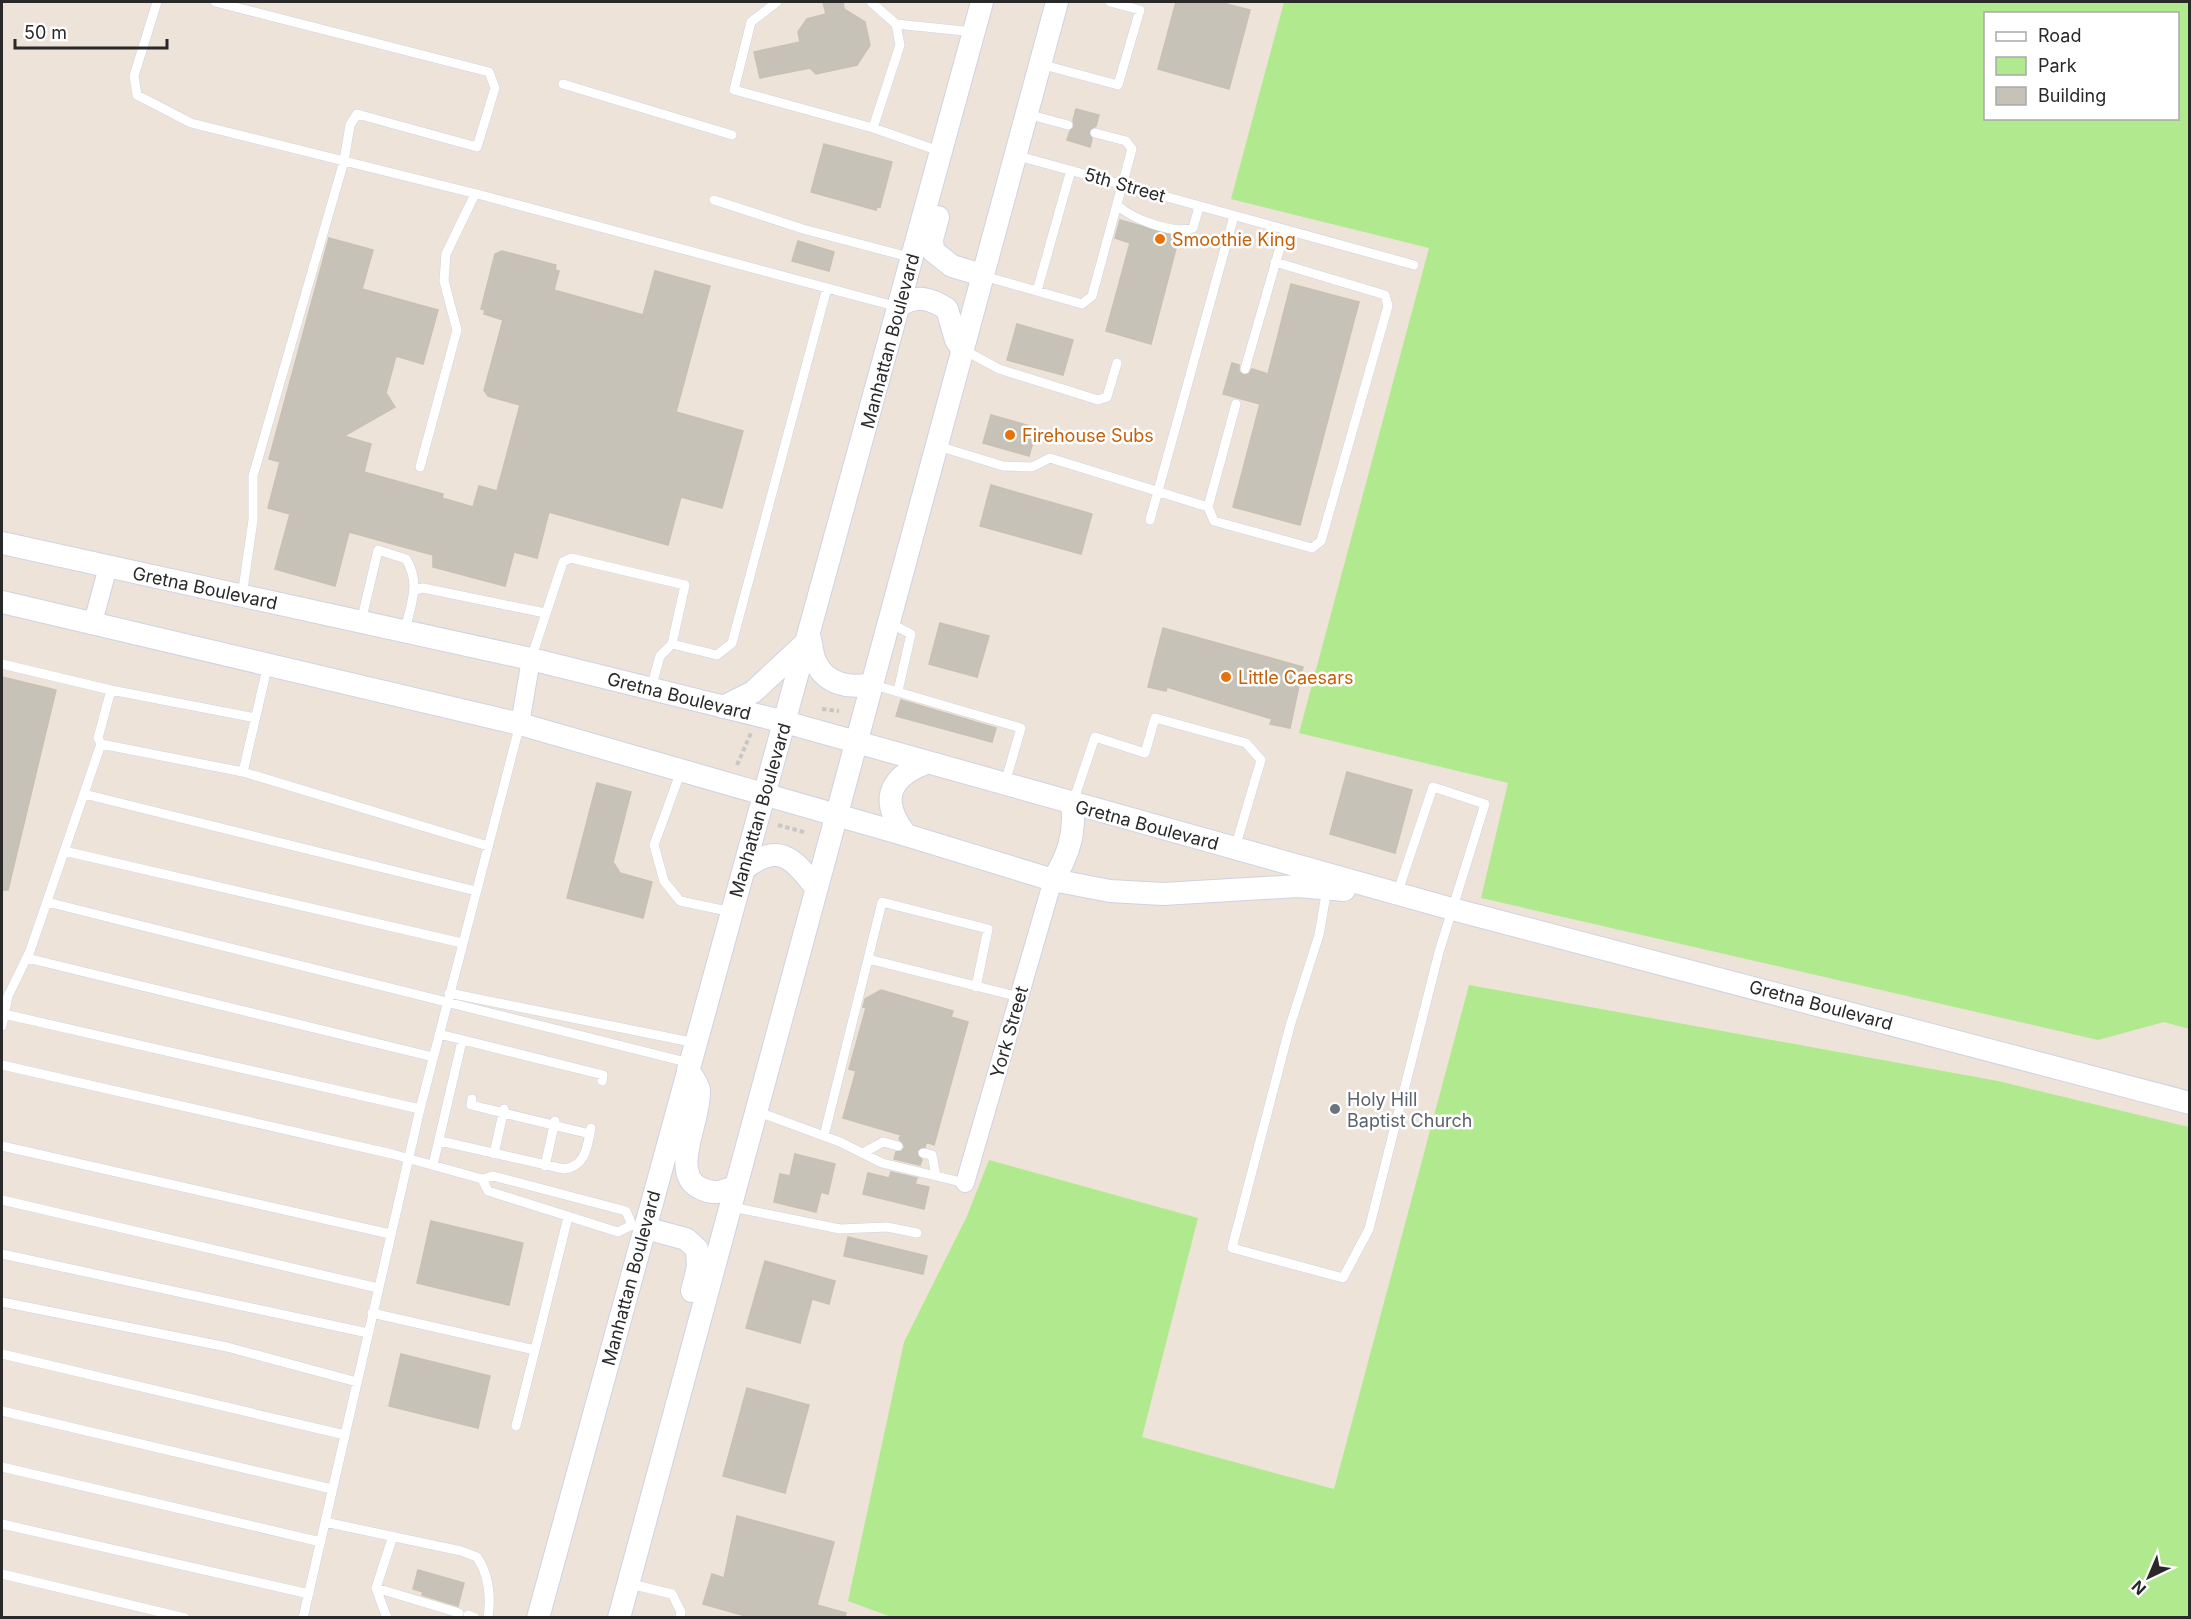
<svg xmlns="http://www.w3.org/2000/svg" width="2191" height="1619" viewBox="0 0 2191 1619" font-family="Inter,sans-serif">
	<rect width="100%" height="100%" fill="#ede3d8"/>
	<path fill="#b1ea8e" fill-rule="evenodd" d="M1284 2H2189V1029L2164 1022 2098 1040 1481 898 1508 783 1299 733 1429 248 1231 199ZM1986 14H2178V118H1986Z
		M1469 985 1998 1081 2189 1127V1617L894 1618 848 1601 904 1342 967 1216 989 1160 1198 1218 1142 1437 1334 1489Z"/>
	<path fill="#c7c2b8" stroke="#c8c0b2" stroke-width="1.5" d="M823 2H843L844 9 865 22 870 45 857 65 816 74 810 68 760 78 754 52 800 42 798 32 807 19 826 14Z
		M1176 2H1219L1250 10 1229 89 1158 69Z
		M1076 109 1099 115 1096 126 1089 131 1092 139 1090 147 1067 140 1070 131 1074 127 1073 120Z
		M824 144 892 162 880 207 877 206 876 210 811 192Z
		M1120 220 1179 237 1151 344 1106 331 1130 243 1115 238Z
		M329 238 373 250 362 289 438 310 423 364 396 356 386 393 395 407 344 436 371 444 364 472 443 494 442 498 473 507 479 486 497 491 520 405 488 396 484 390 503 320 484 314 485 310 481 309 495 254 502 251 556 265 555 270 559 271 554 290 643 315 655 271 710 286 676 412 743 431 722 508 681 497 668 545 549 512 537 558 514 552 505 586 433 567V555L349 532 335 586 275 569 290 514 268 508 280 462 269 459Z
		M798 241 834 252 829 271 792 261Z
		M1291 284 1359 302 1300 525 1233 507 1260 404 1223 394 1232 363 1239 365V371L1243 375 1249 374 1252 369 1268 374Z
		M1017 324 1073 340 1063 375 1007 360Z
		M991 415 1037 428 1029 456 983 443Z
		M991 485 1092 514 1081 554 980 526Z
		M940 623 989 636 977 677 929 664Z
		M1163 628 1303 667 1290 728 1270 724 1272 719 1167 687 1166 691 1148 687Z
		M2 677 56 690 8 890H2Z
		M901 700 996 728 992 742 896 716Z
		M1347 772 1412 790 1395 853 1330 834Z
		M597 783 631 792 613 862 620 873 652 882 643 918 567 898Z
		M881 990 953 1011 951 1017 968 1022 934 1145 926 1142 925 1147 917 1151 922 1160 920 1165 894 1159 896 1152 902 1151 905 1147 899 1139 901 1135 843 1118 856 1071 849 1069 866 1008 863 1007 865 999Z
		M795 1154 835 1164 828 1194 821 1192 816 1212 774 1202 780 1174 790 1176Z
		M891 1172 917 1178 915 1184 929 1187 924 1209 863 1194 868 1173 889 1178Z
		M431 1221 523 1243 509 1305 417 1283Z
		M848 1237 927 1256 923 1274 844 1256Z
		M765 1261 835 1281 829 1304 812 1299 800 1343 746 1328Z
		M401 1354 490 1376 478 1428 389 1406Z
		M747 1388 809 1405 785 1493 723 1476Z
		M737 1516 834 1542 817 1605 846 1613 845 1617H749L703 1604 712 1574 724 1578Z
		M418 1570 464 1583 458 1606 422 1595 423 1592 413 1589Z"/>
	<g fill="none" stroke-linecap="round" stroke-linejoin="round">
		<defs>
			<path id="service" d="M157 2 134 76 137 95 191 123 481 195 898 307
				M215 2 489 72 495 88 477 147 357 114 350 125 344 161 253 476V520L242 596
				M777 2 751 22 734 90 873 128 942 152
				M871 2 896 24 974 32
				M1040 64 1118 85 1140 10 1110 2
				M563 84 732 135
				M1027 114 1068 125
				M873 128 900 45 896 24
				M1015 155 1414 265
				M714 200 803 229 913 258
				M1117 205C1132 219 1174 235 1193 228L1199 207
				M984 276 1082 304 1092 296 1132 149 1126 141 1095 133
				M1037 291 1071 170
				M964 350 999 369 1098 400 1107 397 1117 363
				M1245 369 1285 230
				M1236 404 1208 507 1214 521 1312 548 1321 541 1388 306 1385 295 1275 262
				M938 446 1003 466 1032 467 1050 458 1208 507
				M420 467 457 330 444 281 446 254 475 194
				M1150 520 1234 216
				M414 590 423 588 545 613
				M361 622 378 550 406 559C421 583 411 604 405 630
				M888 622 911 634 898 691
				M531 659 563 562 571 558 685 585 672 644
				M2 664 111 690
				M874 685 1021 728 1005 783
				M651 688 660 656 672 644 717 655 732 643 827 288
				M256 718 111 690 98 738 101 744 243 772 268 664
				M681 771 654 845 664 881 680 901 732 912
				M243 772 488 846
				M84 794 476 891
				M1073 802 1095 737 1145 753 1155 718 1246 743 1261 760 1235 848
				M64 851 462 943
				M1327 889 1319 935 1290 1026 1232 1248 1343 1278 1369 1229 1439 952 1485 804 1433 787 1397 894
				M47 902 690 1063
				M27 958 433 1057
				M976 987 988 929 882 902 868 959 1019 997
				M449 993 696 1043
				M4 1014 420 1109
				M2 1026 8 996 30 951 101 744
				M439 1034 603 1075 602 1081
				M2 1065 392 1154 482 1179 493 1176 626 1211 632 1225
				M472 1099 471 1105 590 1134
				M756 1111 840 1142 882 1163 965 1183
				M824 1136 868 959
				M440 1141 564 1169C586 1166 587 1147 591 1128
				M2 1146 390 1234
				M863 1153 883 1142 898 1146
				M923 1153 932 1155 936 1176
				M494 1154 504 1109
				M433 1165 462 1041
				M545 1166 555 1121
				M482 1179 488 1191 618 1232 632 1225 638 1227
				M2 1200 378 1288
				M732 1207 840 1229 887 1227 917 1233
				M2 1254 368 1333
				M2 1302 227 1347 357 1382
				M372 1313 535 1350 568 1217
				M2 1354 345 1435
				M2 1411 332 1489
				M516 1426 535 1350
				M2 1467 321 1542
				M325 1522 461 1551 477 1557C489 1575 491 1597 488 1618
				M2 1524 309 1594
				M2 1574 185 1618
				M630 1584 672 1594 681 1612 680 1618
				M376 1588 459 1613
				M468 1615 475 1618
				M303 1618 420 1109 520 724
				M387 1618 376 1588 393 1536"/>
			<path id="minor" d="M93 622 108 567
				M520 724 531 659
				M965 1183 1053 880"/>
			<path id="tertiary" d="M938 217 932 239 933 251 952 266 982 275
				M898 307C916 294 930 298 947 309L956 340 962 349
				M2 543 531 659 785 722 1452 909 2190 1103
				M2 602 520 724 906 835 1053 880 1110 891 1163 894 1298 886 1344 890
				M723 707 753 692 810 639C812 646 812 656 816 663 826 684 850 689 870 684
				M906 835C880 802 887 778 926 763
				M744 869C778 842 793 857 816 888
				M1053 880C1068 856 1076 833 1072 804
				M688 1070C692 1076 698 1084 699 1090 701 1120 669 1173 700 1188 713 1195 723 1192 735 1186
				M645 1228 686 1239 697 1249 698 1267 692 1291
				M538 1618C686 1079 837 541 982 2
				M619 1618 1057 2"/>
		</defs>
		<use href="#service" stroke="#ced3e4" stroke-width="10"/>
		<use href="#minor" stroke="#ced3e4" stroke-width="20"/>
		<use href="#tertiary" stroke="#ced3e4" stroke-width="24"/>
		<path stroke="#c7c7c7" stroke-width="4" stroke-dasharray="4.5 3" stroke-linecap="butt" d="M822 709 839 711
			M737 765 751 733
			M778 825 807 833"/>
		<use href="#service" stroke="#fff" stroke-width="9"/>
		<use href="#minor" stroke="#fff" stroke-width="18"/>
		<use href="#tertiary" stroke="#fff" stroke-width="22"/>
	</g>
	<g fill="#e8710a" stroke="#fff" stroke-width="2">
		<circle cx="1160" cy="239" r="6"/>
		<circle cx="1010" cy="435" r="6"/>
		<circle cx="1226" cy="677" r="6"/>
	</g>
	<circle fill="#6b7280" stroke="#fff" stroke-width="2" cx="1335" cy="1109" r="6"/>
	<g text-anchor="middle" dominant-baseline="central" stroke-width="5" stroke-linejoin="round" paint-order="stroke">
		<g font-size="18" fill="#292929" stroke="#fff">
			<text transform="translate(1125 185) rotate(16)">5th Street</text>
			<text transform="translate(890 341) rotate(-75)">Manhattan Boulevard</text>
			<text transform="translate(205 588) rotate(12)">Gretna Boulevard</text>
			<text transform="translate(679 696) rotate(14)">Gretna Boulevard</text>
			<text transform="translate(760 810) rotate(-74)">Manhattan Boulevard</text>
			<text transform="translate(1147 825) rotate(15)">Gretna Boulevard</text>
			<text transform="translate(1821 1005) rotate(15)">Gretna Boulevard</text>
			<text transform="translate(1009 1032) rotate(-74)">York Street</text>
			<text transform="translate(631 1278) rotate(-75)">Manhattan Boulevard</text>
		</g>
		<g font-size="18" fill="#c56008" stroke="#fff" text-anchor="start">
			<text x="1172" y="239">Smoothie King</text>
			<text x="1022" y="435">Firehouse Subs</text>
			<text x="1238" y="677">Little Caesars</text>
		</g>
		<g font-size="18" fill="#5b616d" stroke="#fff" text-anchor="start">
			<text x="1347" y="1099">Holy Hill<tspan x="1347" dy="21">Baptist Church</tspan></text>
		</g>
	</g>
	<rect width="2191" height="1619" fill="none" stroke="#292929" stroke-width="6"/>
	<rect x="1984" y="12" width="195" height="108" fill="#ffffff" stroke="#a9a9a9" stroke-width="1.5"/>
	<rect x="1996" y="32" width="30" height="9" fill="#ffffff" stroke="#a9a9a9" stroke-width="1.5"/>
	<text x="2038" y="42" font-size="18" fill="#292929">Road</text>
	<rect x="1996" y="57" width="30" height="18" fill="#b1ea8e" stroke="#a9a9a9" stroke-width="1.5"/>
	<text x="2038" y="72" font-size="18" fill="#292929">Park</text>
	<rect x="1996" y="87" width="30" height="18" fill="#c7c2b8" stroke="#a9a9a9" stroke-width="1.5"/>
	<text x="2038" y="102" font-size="18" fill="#292929">Building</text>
	<g transform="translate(2149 1577) rotate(224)" stroke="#ffffff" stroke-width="4.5" paint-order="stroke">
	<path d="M0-4.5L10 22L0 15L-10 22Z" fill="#292929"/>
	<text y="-9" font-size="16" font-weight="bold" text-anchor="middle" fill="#292929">N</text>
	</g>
	<path d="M15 39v9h152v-9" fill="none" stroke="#292929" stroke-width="3"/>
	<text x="24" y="39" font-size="18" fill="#292929" stroke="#ffffff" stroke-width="4.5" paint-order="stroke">50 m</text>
</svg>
